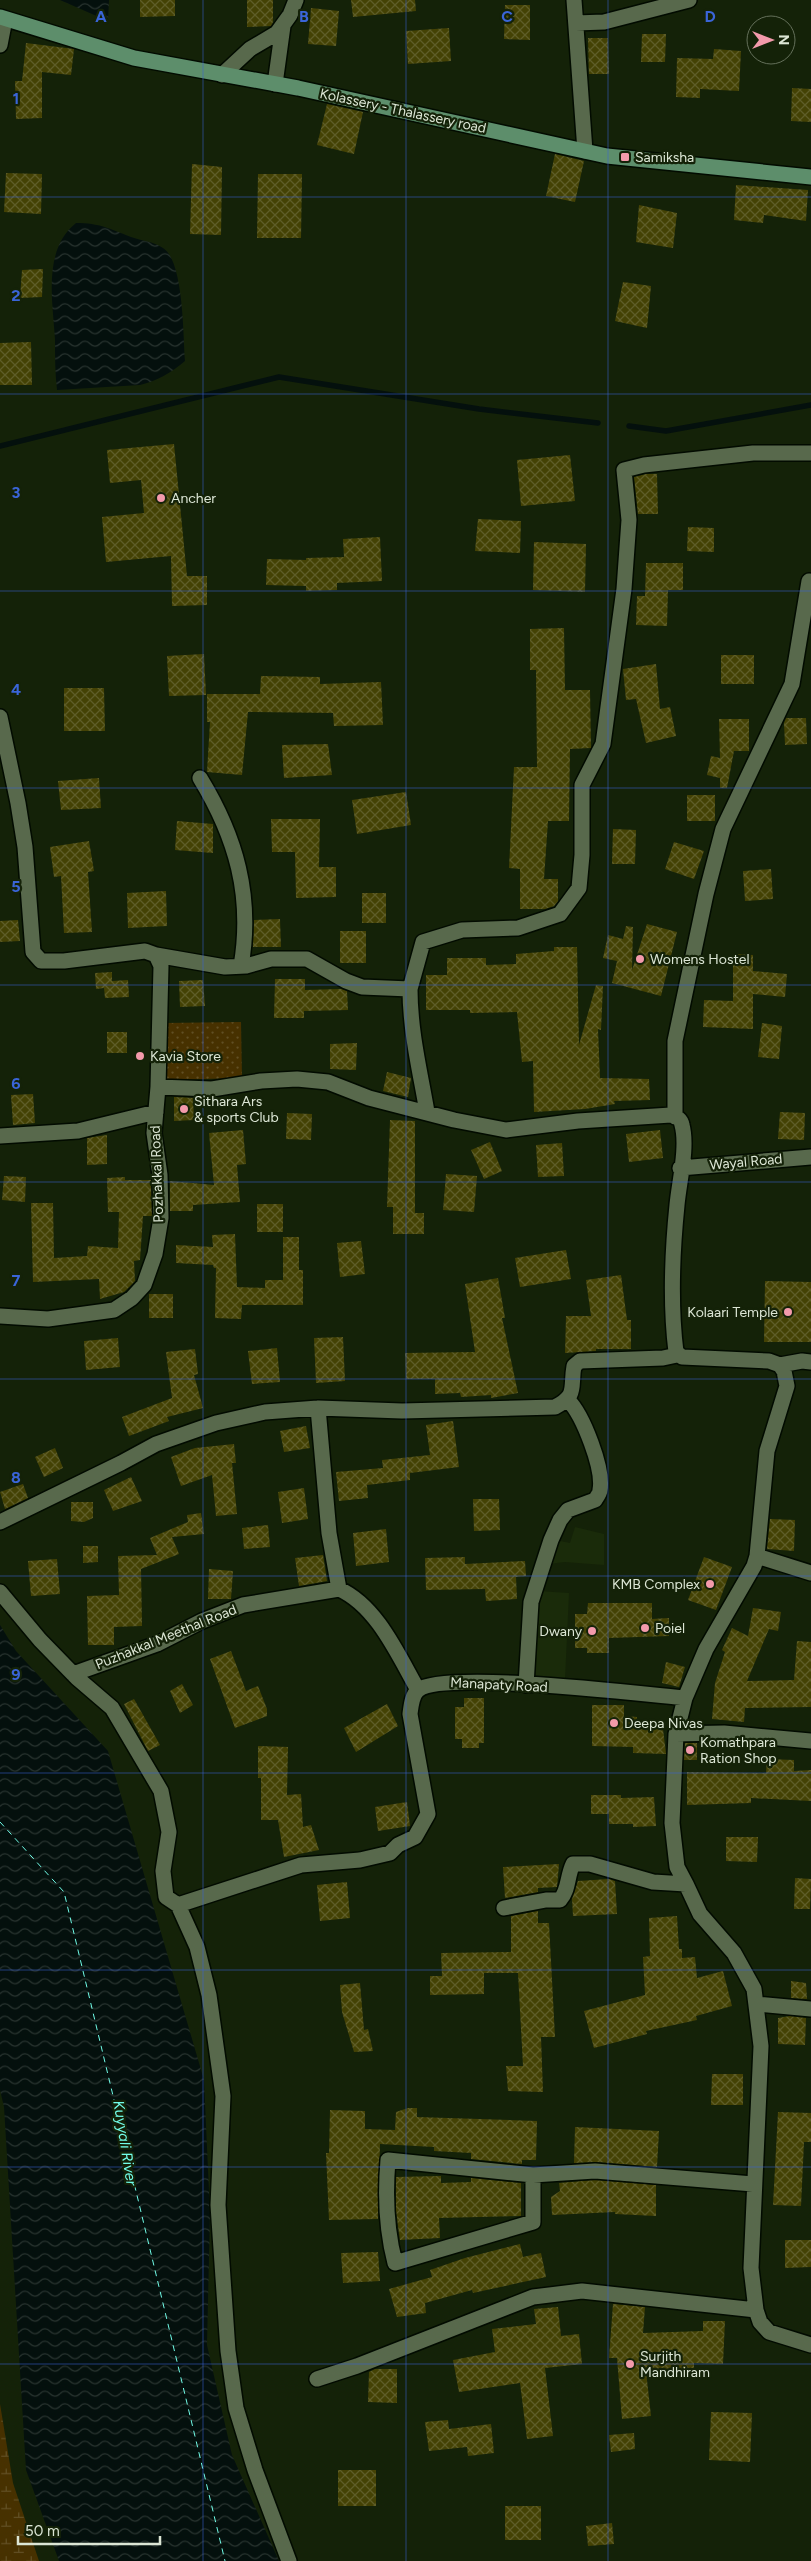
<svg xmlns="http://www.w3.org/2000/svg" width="811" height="2561" viewBox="0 0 811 2561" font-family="Figtree,sans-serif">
	<defs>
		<pattern id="wetland-marsh" width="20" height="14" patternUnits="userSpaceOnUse" patternTransform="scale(1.25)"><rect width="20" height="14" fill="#473100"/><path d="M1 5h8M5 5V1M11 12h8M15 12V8" fill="none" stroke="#614f24"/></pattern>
		<pattern id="park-dots" width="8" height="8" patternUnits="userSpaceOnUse" patternTransform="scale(1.25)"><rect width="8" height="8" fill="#473100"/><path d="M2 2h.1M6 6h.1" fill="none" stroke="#614f24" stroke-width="1.8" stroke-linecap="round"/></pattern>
		<pattern id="water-waves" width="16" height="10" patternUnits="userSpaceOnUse" patternTransform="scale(1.25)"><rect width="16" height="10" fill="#04100d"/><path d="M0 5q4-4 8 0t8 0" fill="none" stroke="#28332f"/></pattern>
		<pattern id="building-cross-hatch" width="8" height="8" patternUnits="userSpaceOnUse" patternTransform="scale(1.25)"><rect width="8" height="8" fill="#444204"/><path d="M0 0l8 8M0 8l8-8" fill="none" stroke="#5e5d28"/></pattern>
	</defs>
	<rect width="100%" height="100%" fill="#142208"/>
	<path fill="#1a2b0a" d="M575 1527 604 1534V1565L565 1562 548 1564 555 1540 570 1543Z
		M538 1591 569 1593 565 1679 532 1678Z"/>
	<path fill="url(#wetland-marsh)" d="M0 2404 13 2483 39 2561H0Z"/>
	<path fill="url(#park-dots)" d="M241 1022 242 1078 165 1080 164 1023Z"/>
	<path fill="url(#water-waves)" d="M60 0H109L108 21Z
		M76 223C100 223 110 229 131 237 142 241 153 241 163 248 184 261 183 336 185 361 171 373 157 381 140 385L57 390C55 373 55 357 55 340 53 302 42 250 76 223Z
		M0 1625 16 1651 108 1751 204 2080 210 2214 207 2345 232 2455 279 2561H59L26 2470 4 2107 0 2090Z"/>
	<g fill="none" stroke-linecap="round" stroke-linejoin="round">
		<path stroke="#04100d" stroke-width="5.5" d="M629 426 666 431 811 405
			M0 446 279 377 479 409 598 423"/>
		<path stroke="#71fde9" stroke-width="1" stroke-dasharray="6 5" stroke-linecap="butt" d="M0 1822 64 1892 225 2561"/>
	</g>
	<path fill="url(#building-cross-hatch)" d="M140 0H175V16L140 17Z
		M247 0H273V22L271 26 247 27Z
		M351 0H415L416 11 353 17Z
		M505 5H530V40L504 39Z
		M311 8 339 11 336 46 308 44Z
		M449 28 451 61 408 64 406 31Z
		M642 34H666L665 62H641Z
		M588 38H608L609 74H589Z
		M26 43 74 49 71 75 42 72V118L16 119 15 81H22Z
		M714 49 741 51 739 91 700 89V98L676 97 677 58 713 59Z
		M792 88 811 89V122L791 121Z
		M327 104 363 112 354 154 317 145Z
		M555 154 584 161 575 202 546 196Z
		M192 164 222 167 221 235 190 234Z
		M6 173 42 174 41 214 4 212Z
		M258 174H302L301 238H257Z
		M736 185 808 190 806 221 764 215 763 223 734 220Z
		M639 205 677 213 673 248 636 242Z
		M43 269 42 297 20 298 22 270Z
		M623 282 651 286 647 328 615 321Z
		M31 342 32 385H0V343Z
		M174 444 187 576H207V605L172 606 171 556 106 562 102 517 144 513 141 480 110 483 107 450Z
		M570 455 575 501 521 506 517 460Z
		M646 474H657L658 514H638L634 477Z
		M478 519 521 521 520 553 475 551Z
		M688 527 714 528V552L687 551Z
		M380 537 382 581 337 583V590L306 591V586L266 585 267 559 306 560V558L344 557 343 539Z
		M534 542 586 544 585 592 533 590Z
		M646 563H683V590H668L667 626 636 625 637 596H645Z
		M564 628 565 690H590L591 748 570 749 569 821H548L544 879H558V901L554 906 545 909H520V869L509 868 514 767H537L536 670H530V629Z
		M204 654 206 695 169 696 167 656Z
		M721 655H754V684H721Z
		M656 664 660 709 670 707 676 736 646 743 636 699 626 700 623 669Z
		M261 676 320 677V684L381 682 383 725 334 726 333 713 248 712 242 775 207 772 210 722H207V694H260Z
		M64 688H104L105 731H64Z
		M786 718H806L807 744 785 745 784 723Z
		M719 719H749V751H734L727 788H720V778L707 775 711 756 720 758Z
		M328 744 332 775 284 778 282 745Z
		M99 778 101 808 61 810 58 781Z
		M406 792 411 825 357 834 352 800Z
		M687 795H715V821H687Z
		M271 819H320L319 867H336V897L296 898 295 852H272Z
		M177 821 213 824V853L175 850Z
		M613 829 636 830 635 864H612Z
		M89 841 94 871 88 872 92 932 64 933 61 876 54 877 50 847Z
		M674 842 704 851 694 879 665 869Z
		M771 869 773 899 745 901 743 871Z
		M166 891 167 926 128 928 127 893Z
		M362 893H386V923H362Z
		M280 919 281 947H253L254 920Z
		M18 920 20 941 0 942V921Z
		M647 924 677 932 661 996 612 983 617 961 603 958 608 935 623 939 626 926 633 927 632 970Z
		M340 931H366V963H340Z
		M554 947H577L579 1045 596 985 603 986 601 1030 598 1029 600 1078 649 1079 650 1100 614 1101 615 1104 585 1109 534 1112 533 1061 522 1062 517 1012 470 1013V1010H426V975H447V958H486V965L516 964V954L554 951Z
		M733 954 753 955V971L787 974 785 997 753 994V1029L703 1027 704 1000 733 1001Z
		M112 972V981L128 980 129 997 105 998 104 988 96 989 95 973Z
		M275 979H305V990L341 989 347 991 348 1010 304 1011V1018H274Z
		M203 980 205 1006 180 1007 179 981Z
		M762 1023 782 1026 779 1059 758 1057Z
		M107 1032H127V1053H107Z
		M357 1043 356 1070 330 1069V1044Z
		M387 1072 411 1078 408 1097 383 1091Z
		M33 1094 35 1123 13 1125 11 1095Z
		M174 1097 193 1098 194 1120 174 1121Z
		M780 1112 805 1113 804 1140 778 1139Z
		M287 1113 312 1114 311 1140 286 1139Z
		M390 1120 415 1121V1213H424V1234H393V1207H387Z
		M243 1130 246 1164 237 1165 240 1202 193 1205V1211H170V1181L214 1185 209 1133Z
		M660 1130 663 1158 629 1162 626 1134Z
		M107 1135V1164L87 1165V1138Z
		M490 1142 502 1171 484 1179 471 1150Z
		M562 1143 564 1176 538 1177 536 1145Z
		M446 1174 477 1176 474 1212 443 1210Z
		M4 1176 26 1177 25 1202 2 1200Z
		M125 1177V1180H151L152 1216H143L140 1260 134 1261 135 1281 124 1292 100 1299 99 1279 33 1282 31 1203H53L54 1258 87 1256 88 1246 118 1248 119 1212H108L107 1178Z
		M257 1204H283V1232H257Z
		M235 1234 237 1287 265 1288V1280H283V1237H299V1270H303V1305H242L241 1319 215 1318 216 1268H214L213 1265 176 1263V1245L213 1247 212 1235Z
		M361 1241 365 1274 340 1277 337 1243Z
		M566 1250 571 1279 520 1287 515 1258Z
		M621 1275 627 1320H631V1349H596V1351L565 1353 566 1316H591L586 1280Z
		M498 1278 505 1318H502L518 1393 491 1398V1395L461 1397 460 1393 435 1394V1379H406L405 1353 475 1352 465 1284Z
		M765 1281 811 1282V1342H764Z
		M149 1294H173V1318H149Z
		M343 1337 345 1381 316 1383 314 1338Z
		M118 1338 120 1367 86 1370 84 1341Z
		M277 1348 280 1382 252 1384 248 1351Z
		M195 1349 198 1374 194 1375 203 1408 167 1417 169 1421 129 1436 122 1417 172 1398 166 1352Z
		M453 1421 459 1467 410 1473V1480L367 1485 368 1498 339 1501 336 1472 383 1468 382 1460 430 1455 426 1425Z
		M306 1426 310 1448 284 1452 280 1431Z
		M234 1444 236 1463H232L237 1514 216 1516 212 1475 181 1486 171 1457 195 1448Z
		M55 1448 63 1468 44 1477 35 1457Z
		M131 1477 142 1501 113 1511 104 1490Z
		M23 1484 28 1498 5 1509 0 1492Z
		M304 1488 308 1519 282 1523 278 1492Z
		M473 1499H499L500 1530 474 1531Z
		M71 1502H93V1518L84 1522 71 1521Z
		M201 1513 204 1534 172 1537 179 1554 141 1569 142 1626 114 1627V1645H88L87 1596 119 1595 118 1556 157 1555 150 1538 188 1522 187 1515Z
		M770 1519 795 1520 794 1551 767 1549Z
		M268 1525 270 1547 244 1549 242 1528Z
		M386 1529 389 1562 356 1566 353 1533Z
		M83 1546H98V1562L83 1563Z
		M323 1555 327 1581 299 1586 295 1558Z
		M465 1557V1564L525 1561 526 1576 516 1577 517 1599 486 1601 485 1589 426 1590 425 1558Z
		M704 1557 732 1567 716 1610 688 1600Z
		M57 1559 60 1594 31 1596 28 1561Z
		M209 1569 233 1571 231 1599H208Z
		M588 1603H652V1619L669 1618V1636L609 1638V1653H587V1648H575V1614H587Z
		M753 1608 781 1612 778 1631 769 1629 747 1681 794 1680 797 1641 811 1642V1707L745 1708 744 1722 712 1719 715 1683 725 1652 722 1650 732 1628 748 1636Z
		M231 1651 246 1691 258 1686 267 1709V1716L235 1728 210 1659Z
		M666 1662 685 1667 679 1687 662 1683Z
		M182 1684 193 1705 180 1713 170 1691Z
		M464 1698H484V1743H479V1748H462V1739H455V1707H464Z
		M134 1699 160 1745 148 1751 124 1704Z
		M387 1704 398 1726 356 1752 344 1728Z
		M592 1705H624V1716L637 1717V1728L663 1729 666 1754 633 1753V1747L592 1746Z
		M685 1743H697V1760H684Z
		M258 1746 288 1747 287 1795 301 1794 303 1827 311 1825 319 1850 284 1857 278 1820H261V1778H258Z
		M767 1759 794 1760V1771L811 1770V1801L751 1798V1803L687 1805V1772L766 1773Z
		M591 1795H621V1798L654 1797 656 1826 633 1827V1824H609V1814H591Z
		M407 1802 410 1826 378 1831 375 1807Z
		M726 1837H758L757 1862 726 1861Z
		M559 1864 557 1887 538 1888V1892L505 1898 503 1867Z
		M795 1878 811 1879 810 1909H794Z
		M609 1879 615 1881 617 1914 573 1916 572 1899 578 1881Z
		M347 1882 350 1918 320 1921 317 1885Z
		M538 1911V1923H549L555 2037H541L543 2092 508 2091 506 2066H523L518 1973H484V1994L430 1995V1976H442L441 1953 511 1952V1916Z
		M677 1916 679 1949H682V1958L695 1957 697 1978 723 1971 732 2006 696 2016 697 2020 646 2031 647 2034 594 2048 584 2011 645 1995 643 1957 650 1956 649 1918Z
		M791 1981 806 1983 807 1999 791 1998Z
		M360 1983 364 2030 368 2029 373 2051 354 2052 342 2012 340 1985Z
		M790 2016 806 2018 805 2045 778 2044V2018Z
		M712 2074H743V2105H711Z
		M408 2108H417V2117L537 2121 536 2160H522V2164L471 2159V2153L434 2151V2147L380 2144 378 2219 329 2220 326 2153H329L330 2110 365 2111V2129L395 2130 396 2112Z
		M778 2112 811 2113V2142H804L801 2206 773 2205Z
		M575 2127 659 2131 657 2167 596 2162 574 2163Z
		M441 2176V2183L471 2182V2178L521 2183V2216L439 2218 440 2238 400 2240 396 2211V2177Z
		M595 2180 656 2185V2216L615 2214V2212L552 2215 551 2197 560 2191 559 2183Z
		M785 2240H811V2267L785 2268Z
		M520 2244 523 2257 541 2253 546 2277 473 2293 472 2290 425 2303 426 2313 397 2317 389 2289 432 2277 430 2270 465 2258Z
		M378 2252 380 2281 343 2283 341 2253Z
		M613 2304 645 2307 643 2333 703 2331V2321H725L723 2364 694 2363V2369L646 2371 651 2416 622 2419 617 2358H609Z
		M558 2307 561 2336 579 2334 582 2364 545 2368 553 2436 527 2439 520 2383 459 2392 453 2360 495 2352 492 2329 536 2324 534 2309Z
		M375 2369H397V2403L368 2402 369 2372Z
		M711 2412 752 2413 750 2462 709 2460Z
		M448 2420 449 2429 491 2424 494 2453 468 2456 467 2447 429 2451 425 2422Z
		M634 2433 635 2449 611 2452 609 2435Z
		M338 2470H376V2506H338Z
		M505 2506H541V2540H505Z
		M612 2523 614 2544 588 2546 586 2526Z"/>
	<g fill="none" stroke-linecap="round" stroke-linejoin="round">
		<defs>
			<path id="minor" d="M574 0 585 151
				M576 23 604 22 689 0
				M0 45 5 19
				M222 75 250 49 277 33 290 15 296 0
				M275 84 283 26
				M0 717 18 803 25 847 33 952 41 961H64L145 951 156 955 161 966 158 1087 212 1089 261 1081 297 1079 328 1082 369 1098 454 1120 506 1130 578 1121 671 1115C677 1117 681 1119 682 1125 688 1147 679 1182 677 1205 672 1254 670 1304 676 1352L682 1357 769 1361 780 1365 784 1371 787 1386 767 1451 757 1556 754 1566 706 1649 685 1698 676 1734 672 1823 677 1867 686 1884 700 1914 734 1953 754 1989 761 2046 751 2268 756 2310 760 2322 769 2332 811 2345
				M200 778C236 837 253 896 241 966
				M156 955 225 967 246 966 271 959H307L346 981 362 987 410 989 423 942 462 930 518 928 560 914 579 888 582 855V785L603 744 624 589 629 520 624 470 644 465 753 453H811
				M410 989C410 1031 420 1071 427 1112
				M675 1117V1041L706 894 723 829 792 684 809 581
				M0 1136 78 1131 156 1112
				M680 1168 811 1157
				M0 1316 48 1319 114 1310 132 1298 144 1285 155 1254 161 1218 160 1175 154 1133 158 1087
				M780 1365 802 1361 811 1362
				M318 1408 329 1533 339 1589
				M0 1522 121 1463 156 1444 216 1423 265 1412 318 1408 402 1411 555 1407C578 1395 570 1388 574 1366L580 1361 663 1358 677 1355
				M757 1556 811 1573
				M0 1592 40 1640 77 1678 112 1708 161 1791 169 1832 163 1871 166 1897 178 1905 197 1947 209 1995 223 2096 218 2205 228 2351 236 2408 255 2470 289 2561
				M73 1674 157 1644 202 1621 243 1605 339 1589C377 1606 398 1655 418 1690
				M526 1685 531 1602 551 1540 560 1520 568 1510 595 1500C597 1497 600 1493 600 1490 604 1469 583 1415 568 1400
				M676 1734 724 1733 811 1741
				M178 1905 301 1865 360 1860 390 1853 398 1845 415 1837 428 1814 410 1714C411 1706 412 1695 418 1690 444 1670 642 1694 685 1698
				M504 1908 546 1900H560C569 1890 567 1876 573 1864H590L653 1882 686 1884
				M756 2004 811 2009
				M533 2175V2222L395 2263C386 2229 385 2195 388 2160L533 2175 595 2171 753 2184
				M317 2379 357 2366 533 2297 582 2291 756 2310"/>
			<path id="major" d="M0 17 134 58 298 88 607 156 811 177"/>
		</defs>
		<use href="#minor" stroke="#020b00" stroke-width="18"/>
		<use href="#major" stroke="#020b00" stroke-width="18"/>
		<use href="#minor" stroke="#58694c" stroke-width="15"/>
		<use href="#major" stroke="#5d8e6b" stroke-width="15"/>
	</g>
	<path fill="none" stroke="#3a65d8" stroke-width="1" stroke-opacity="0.55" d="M203 0V2561M406 0V2561M608 0V2561M0 197H811M0 394H811M0 591H811M0 788H811M0 985H811M0 1182H811M0 1379H811M0 1576H811M0 1773H811M0 1970H811M0 2167H811M0 2364H811"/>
	<g fill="#f39aab" stroke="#142208" stroke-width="2">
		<rect x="620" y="152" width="10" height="10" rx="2.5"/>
		<circle cx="161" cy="498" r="5"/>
		<circle cx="640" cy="959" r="5"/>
		<circle cx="140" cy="1056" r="5"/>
		<circle cx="184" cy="1109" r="5"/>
		<circle cx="788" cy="1312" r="5"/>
		<circle cx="710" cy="1584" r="5"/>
		<circle cx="645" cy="1628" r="5"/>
		<circle cx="592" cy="1631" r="5"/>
		<circle cx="614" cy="1723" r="5"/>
		<circle cx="690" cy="1750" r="5"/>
		<circle cx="630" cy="2364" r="5"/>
	</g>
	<g text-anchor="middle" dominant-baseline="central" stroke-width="4.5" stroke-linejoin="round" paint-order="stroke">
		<g font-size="14" fill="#dce6d5" stroke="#142208">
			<text transform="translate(403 111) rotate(12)">Kolassery - Thalassery road</text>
			<text transform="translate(746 1162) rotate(-5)">Wayal Road</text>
			<text transform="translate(157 1174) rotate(-92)">Pozhakkal Road</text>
			<text transform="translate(166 1637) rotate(-22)">Puzhakkal Meethal Road</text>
			<text transform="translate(499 1685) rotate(3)">Manapaty Road</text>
		</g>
		<g font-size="14" fill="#dce6d5" stroke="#142208" text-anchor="start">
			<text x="635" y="157">Samiksha</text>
			<text x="171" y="498">Ancher</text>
			<text x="650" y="959">Womens Hostel</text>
			<text x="150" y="1056">Kavia Store</text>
			<text x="194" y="1101">Sithara Ars<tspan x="194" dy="16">&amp; sports Club</tspan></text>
			<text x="778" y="1312" text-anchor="end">Kolaari Temple</text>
			<text x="700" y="1584" text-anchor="end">KMB Complex</text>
			<text x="655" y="1628">Poiel</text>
			<text x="582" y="1631" text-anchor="end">Dwany</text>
			<text x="624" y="1723">Deepa Nivas</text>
			<text x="700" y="1742">Komathpara<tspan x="700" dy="16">Ration Shop</tspan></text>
			<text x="640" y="2356">Surjith<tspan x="640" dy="16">Mandhiram</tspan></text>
		</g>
		<g font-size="15" font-style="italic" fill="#71fde9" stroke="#142208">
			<text transform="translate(125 2143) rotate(81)">Kuyyali River</text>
		</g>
	</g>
	<g font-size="16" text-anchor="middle" font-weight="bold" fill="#3a65d8" stroke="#142208" stroke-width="4.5" stroke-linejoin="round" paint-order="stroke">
		<text x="101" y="22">A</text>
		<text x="304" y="22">B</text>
		<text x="507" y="22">C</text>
		<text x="710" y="22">D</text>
		<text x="16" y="104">1</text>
		<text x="16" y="301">2</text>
		<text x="16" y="498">3</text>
		<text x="16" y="695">4</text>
		<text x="16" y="892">5</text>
		<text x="16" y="1089">6</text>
		<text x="16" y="1286">7</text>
		<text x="16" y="1483">8</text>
		<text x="16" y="1680">9</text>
	</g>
	<g transform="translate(771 40) rotate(90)"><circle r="24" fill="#142208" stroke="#64705a"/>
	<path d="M0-4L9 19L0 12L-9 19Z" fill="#f39aab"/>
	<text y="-8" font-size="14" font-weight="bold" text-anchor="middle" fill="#dce6d5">N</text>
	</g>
	<path d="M18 2536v8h142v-8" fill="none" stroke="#dce6d5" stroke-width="2.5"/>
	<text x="25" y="2536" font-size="15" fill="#dce6d5" stroke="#142208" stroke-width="4" paint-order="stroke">50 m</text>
</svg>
